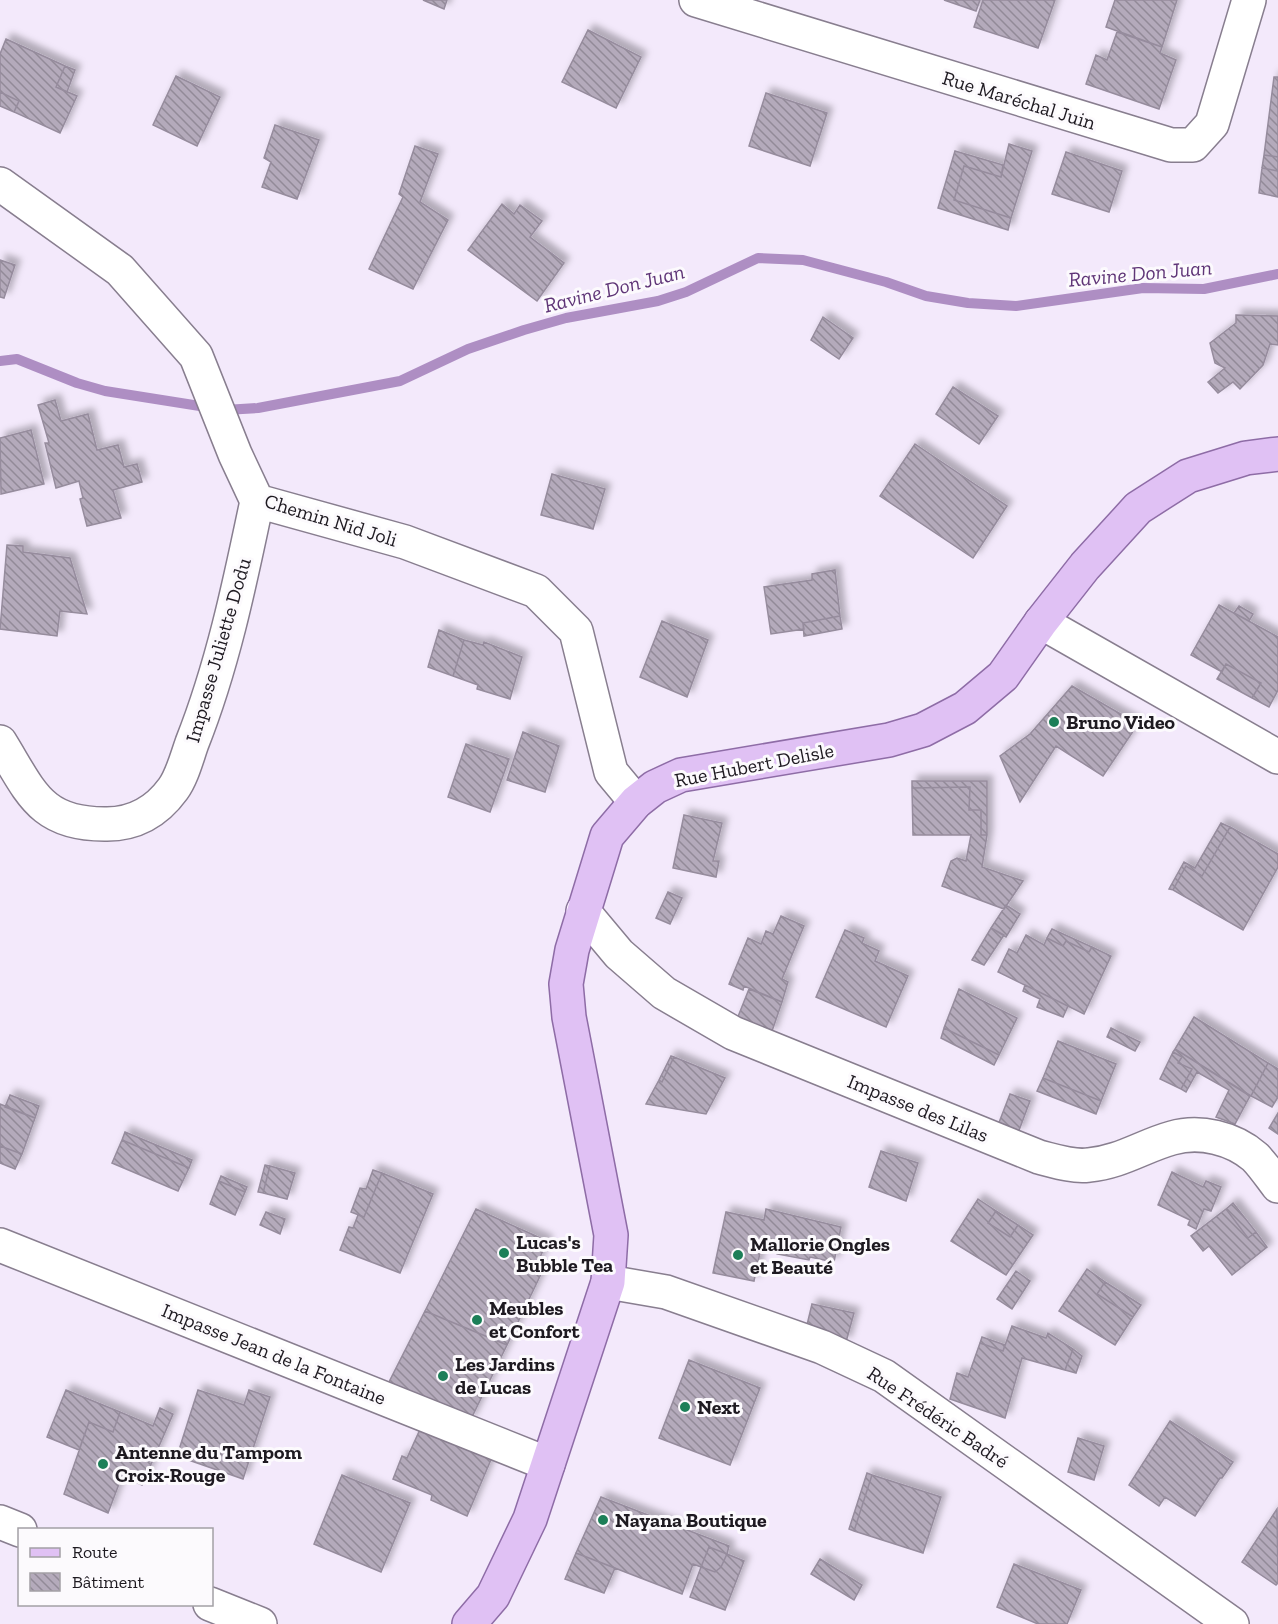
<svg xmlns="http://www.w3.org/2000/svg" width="1278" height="1624" viewBox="0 0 1278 1624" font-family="'Zilla Slab',serif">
	<defs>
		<pattern id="building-back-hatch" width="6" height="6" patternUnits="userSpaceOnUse" patternTransform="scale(1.5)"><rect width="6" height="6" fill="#b4aabb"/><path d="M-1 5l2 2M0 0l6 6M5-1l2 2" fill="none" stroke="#928a98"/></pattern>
		<filter id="shadow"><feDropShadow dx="5.5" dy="-5.5" stdDeviation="3" flood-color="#0004"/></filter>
	</defs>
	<rect width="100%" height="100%" fill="#f3e9fb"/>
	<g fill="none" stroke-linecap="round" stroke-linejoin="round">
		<path stroke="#ae8ec3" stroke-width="10" d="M0 361 17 359 77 383 105 391 225 410 258 408 400 381 468 349 524 330 566 318 658 301 686 292 758 258 803 260 886 282 926 296 968 303 1016 306 1143 288 1204 289 1278 274"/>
	</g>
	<path fill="url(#building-back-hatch)" stroke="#968c9d" stroke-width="1.5" filter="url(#shadow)" d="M423 0H447L444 9Z
		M944 0H980L976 11Z
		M983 0H1055L1038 48 974 27Z
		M1115 0H1177L1162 47 1106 27Z
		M588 30 641 57 616 108 562 82Z
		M1117 32 1162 47 1160 53 1176 60 1159 109 1086 84 1096 55 1107 60Z
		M6 39 65 66 56 87 77 96 60 133 14 112 19 101 0 92V54Z
		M65 66 75 70 67 92 56 87Z
		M176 76 220 97 197 146 153 125Z
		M1274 77H1278V157L1264 155Z
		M0 92 19 101 14 112 0 106Z
		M766 93 827 113 810 166 749 146Z
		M275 125 319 140 297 199 262 187 271 162 264 158Z
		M1009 144 1032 151 1011 218 954 200 964 166 1001 177Z
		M415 146 438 154 420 202 448 220 413 289 369 269 403 197 399 194Z
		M955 151 1003 165 1001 177 964 166 954 200 1011 218 1008 230 938 208Z
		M1066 152 1122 171 1109 212 1052 194Z
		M1264 155 1278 157V171L1262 168Z
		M1262 168 1278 171V197L1259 193Z
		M502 204 514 214 520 205 542 221 530 237 564 263 537 301 468 250Z
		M0 260 15 265 4 298 0 297Z
		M1236 315 1278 316V345L1270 344 1263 365 1240 389 1233 382 1218 393 1208 382 1225 368 1215 363 1210 343 1236 323Z
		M823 317 853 338 839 359 811 340Z
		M953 387 998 416 979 444 936 414Z
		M55 400 61 421 88 414 97 450 118 445 124 467 137 464 142 482 113 490 121 518 87 526 80 499 83 498 79 481 56 488 45 443H49L38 405Z
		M31 430 44 484 1 494 0 438Z
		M915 444 1007 506 973 558 880 496Z
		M552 474 605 489 593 529 541 515Z
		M7 545 23 546V552L70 558 87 614 60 611 57 636 0 629Z
		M835 570 840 616 803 623 804 629 771 634 764 587 812 580V574Z
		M1219 605 1278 637V690L1269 707 1252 698 1261 683 1226 664 1222 672 1191 655Z
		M1239 606 1253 614 1249 621 1234 613Z
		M840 616 842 629 804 636 803 623Z
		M662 621 708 640 687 697 640 677Z
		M439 630 464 640 453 676 428 667Z
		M464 640 483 645 484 642 522 657 510 699 477 689 478 685 453 676Z
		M1226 664 1261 683 1252 698 1217 679Z
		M1072 686 1138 724 1103 776 1056 746 1020 802 1000 756 1030 734Z
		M523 732 559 746 545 792 507 780Z
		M466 744 509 759 490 812 448 797Z
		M912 781H987V835H981V810H969L970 787 912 788Z
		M970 787 969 810H981V835H987L982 867 1023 881 1004 909 942 886 951 861 957 858 966 861 971 835H913L912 788Z
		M684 815 722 823 713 861H719L716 877 673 868Z
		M1221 823 1230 827 1202 876 1186 866 1173 890 1169 889 1184 862 1195 868Z
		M1230 827 1278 854V867L1243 930 1173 890 1186 866 1202 876Z
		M668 892 682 898 670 924 656 918Z
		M1006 905 1020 914 1006 937 991 928Z
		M781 916 804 926 782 979 788 982 782 1002 744 986 743 990 729 984 748 938 761 944 766 931 773 934Z
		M991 928 1004 935 984 965 972 960Z
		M1052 929 1092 947 1089 952 1066 941 1063 946 1047 938Z
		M845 930 864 938 862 943 879 951 875 961 908 976 886 1027 816 997Z
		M1026 935 1044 945 1047 938 1063 946 1066 941 1089 952 1092 947 1111 956 1084 1014 998 972 1009 949 1017 953Z
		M1025 985 1068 1006 1063 1017 1037 1007 1040 999 1023 991Z
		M749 989 782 1002 771 1034 737 1019Z
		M959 989 1017 1018 999 1055 944 1028Z
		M1194 1017 1268 1063 1251 1096 1175 1049Z
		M944 1028 999 1055 994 1065 941 1038Z
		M1111 1028 1140 1042 1135 1051 1107 1037Z
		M1058 1041 1116 1064 1101 1101 1043 1078Z
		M1175 1049 1250 1096 1235 1124 1216 1117 1229 1090 1197 1072 1186 1092 1181 1089 1192 1069 1178 1063 1182 1057 1173 1052Z
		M1173 1052 1182 1057 1178 1063 1192 1069 1181 1089 1160 1079Z
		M671 1056 674 1057 662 1082 659 1080Z
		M674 1057 725 1078 706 1114 646 1104 659 1080 662 1082Z
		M1268 1063 1278 1069V1097L1272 1107 1251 1096Z
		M1043 1078 1101 1101 1096 1114 1037 1091Z
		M1010 1094 1030 1101 1018 1133 998 1125Z
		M10 1095 39 1106 35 1118 5 1107Z
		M0 1104 35 1118 22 1154 0 1146Z
		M1278 1113V1134L1269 1128Z
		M125 1132 192 1160 189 1168 122 1140Z
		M122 1140 189 1168 178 1191 112 1163Z
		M0 1146 22 1154 15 1169 0 1163Z
		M881 1151 918 1163 906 1201 869 1187Z
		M265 1165 270 1166 263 1193 258 1192Z
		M270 1166 295 1173 287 1199 263 1193Z
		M373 1170 382 1173 364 1217 351 1212 360 1188 366 1189Z
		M1172 1172 1203 1187 1206 1181 1221 1187 1211 1211 1204 1209 1196 1229 1188 1225 1190 1220 1158 1205Z
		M382 1173 433 1194 400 1273 340 1250 349 1227 353 1228 358 1215 364 1217Z
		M221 1176 247 1187 245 1192 219 1181Z
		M219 1181 245 1192 235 1215 210 1204Z
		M978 1199 996 1211 988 1223 1010 1237 1018 1225 1033 1235 1006 1275 951 1241Z
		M1233 1203 1256 1232 1248 1238 1226 1209Z
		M476 1209 547 1241 536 1267 543 1270 507 1345 425 1311Z
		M766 1209 841 1227 834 1262 810 1257 809 1260 777 1254V1252L761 1248 754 1281 713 1273 726 1212 764 1220Z
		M1226 1209 1248 1238 1256 1232 1267 1247 1232 1275 1209 1246 1203 1251 1191 1236Z
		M996 1211 1018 1225 1010 1237 988 1223Z
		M266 1212 285 1219 280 1234 260 1225Z
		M1087 1269 1105 1282 1097 1294 1133 1317 1115 1345 1059 1311Z
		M1016 1271 1030 1281 1012 1309 997 1299Z
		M1105 1282 1141 1305 1133 1317 1097 1294Z
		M812 1304 854 1313 846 1342 806 1329Z
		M425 1311 507 1345 470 1421 389 1382Z
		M1012 1326 1046 1338 1048 1333 1073 1349 1065 1370 1022 1358 1005 1418 950 1399 957 1373 968 1377 980 1343 1003 1351Z
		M982 1337 1005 1345 1003 1351 980 1343Z
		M1073 1349 1082 1356 1076 1373 1065 1370Z
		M689 1360 760 1388 730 1465 659 1438Z
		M66 1390 120 1412 113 1432 89 1422 79 1450 47 1437Z
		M198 1390 244 1405 249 1390 270 1397 243 1479 177 1456Z
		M160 1408 173 1414 142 1485 122 1476 108 1513 64 1494 89 1422 113 1432 120 1412 153 1426Z
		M1170 1421 1233 1462 1222 1478H1220L1195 1516 1165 1497 1159 1506 1129 1485Z
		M422 1425 493 1455 467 1516 431 1500 432 1495 393 1479 402 1456 407 1458Z
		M1078 1438 1104 1446 1094 1480 1068 1472Z
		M867 1473 872 1475 854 1531 849 1529Z
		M342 1475 410 1503 381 1572 314 1544Z
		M872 1475 941 1497 923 1553 854 1531Z
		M601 1497 729 1546 727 1554 709 1547 701 1567 693 1564 682 1594 576 1553Z
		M1277 1509 1278 1583 1276 1585 1242 1562Z
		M709 1547 727 1554 721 1567 715 1572 701 1567Z
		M576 1553 615 1568 604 1593 565 1579Z
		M727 1554 744 1561 725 1610 690 1597 701 1567 715 1572 721 1567Z
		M820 1559 862 1585 854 1600 811 1574Z
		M1014 1564 1081 1590 1067 1624H1038L997 1607Z"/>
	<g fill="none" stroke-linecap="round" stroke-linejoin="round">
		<defs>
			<path id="minor" d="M696 0 1171 145H1193L1212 124 1249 0
				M0 184 120 270 196 356 235 454 257 501 405 542 536 591 576 631 611 772 636 802
				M1041 622 1278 757
				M0 742C31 792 40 825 107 824 135 824 157 811 173 789 182 777 187 757 192 743 223 665 240 582 257 501
				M583 911 619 954 664 993 733 1033 1039 1157C1055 1161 1072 1167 1089 1165 1121 1162 1143 1146 1172 1138 1200 1130 1233 1138 1255 1157 1263 1165 1271 1177 1278 1186
				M0 1245 548 1464
				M608 1282 666 1292 822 1347 884 1376 1232 1624
				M0 1522 20 1530
				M210 1604 260 1624"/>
			<path id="major" d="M469 1624 493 1596 530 1519 608 1282 611 1235 569 1017 566 984 572 950 607 836 636 802 655 787 681 775 889 740 923 730 965 708 1003 676 1041 622 1085 566 1138 508 1188 476 1246 458 1278 454"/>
		</defs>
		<use href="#minor" stroke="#887e8f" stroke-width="36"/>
		<use href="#major" stroke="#8e6ca6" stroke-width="36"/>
		<use href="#minor" stroke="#fff" stroke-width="33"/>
		<use href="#major" stroke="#e0c1f4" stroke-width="33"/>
	</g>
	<g fill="#1c7f58" stroke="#fcfafd" stroke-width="2">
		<circle cx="1054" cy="722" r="6"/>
		<circle cx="504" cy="1253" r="6"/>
		<circle cx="738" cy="1255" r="6"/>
		<circle cx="477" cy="1320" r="6"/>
		<circle cx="443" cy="1376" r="6"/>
		<circle cx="685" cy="1407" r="6"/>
		<circle cx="103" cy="1464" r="6"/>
		<circle cx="603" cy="1520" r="6"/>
	</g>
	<g text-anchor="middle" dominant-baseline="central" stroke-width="6" stroke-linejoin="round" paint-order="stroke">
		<g font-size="20" fill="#1e1a21" stroke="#fcfafd">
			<text transform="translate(1019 100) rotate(17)">Rue Maréchal Juin</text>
			<text transform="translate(331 520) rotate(17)">Chemin Nid Joli</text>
			<text transform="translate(218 650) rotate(-74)">Impasse Juliette Dodu</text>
			<text transform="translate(754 765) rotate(-11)">Rue Hubert Delisle</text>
			<text transform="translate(918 1108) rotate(22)">Impasse des Lilas</text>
			<text transform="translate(274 1354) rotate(22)">Impasse Jean de la Fontaine</text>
			<text transform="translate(938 1417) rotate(34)">Rue Frédéric Badré</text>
		</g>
		<g font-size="20" font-weight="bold" fill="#1e1a21" stroke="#fcfafd" text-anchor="start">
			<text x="1066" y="722">Bruno Video</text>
			<text x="516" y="1242">Lucas's<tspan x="516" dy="23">Bubble Tea</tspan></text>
			<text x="750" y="1244">Mallorie Ongles<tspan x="750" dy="23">et Beauté</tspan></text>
			<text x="489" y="1308">Meubles<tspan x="489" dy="23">et Confort</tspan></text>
			<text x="455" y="1364">Les Jardins<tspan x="455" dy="23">de Lucas</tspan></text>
			<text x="697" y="1407">Next</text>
			<text x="115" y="1452">Antenne du Tampom<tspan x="115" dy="23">Croix-Rouge</tspan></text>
			<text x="615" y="1520">Nayana Boutique</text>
		</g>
		<g font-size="21" font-style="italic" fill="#5f3577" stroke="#fcfafd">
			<text transform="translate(1140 273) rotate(-5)">Ravine Don Juan</text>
			<text transform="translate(614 288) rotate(-14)">Ravine Don Juan</text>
		</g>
	</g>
	<rect x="18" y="1528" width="195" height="78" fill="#fcfafd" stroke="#a3a0a5" stroke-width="1.5"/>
	<rect x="30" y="1548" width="30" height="9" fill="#e0c1f4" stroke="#a3a0a5" stroke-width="1.5"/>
	<text x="72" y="1558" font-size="18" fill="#1e1a21">Route</text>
	<rect x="30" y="1573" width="30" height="18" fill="url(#building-back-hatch)" stroke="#a3a0a5" stroke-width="1.5"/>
	<text x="72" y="1588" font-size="18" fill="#1e1a21">Bâtiment</text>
</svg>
